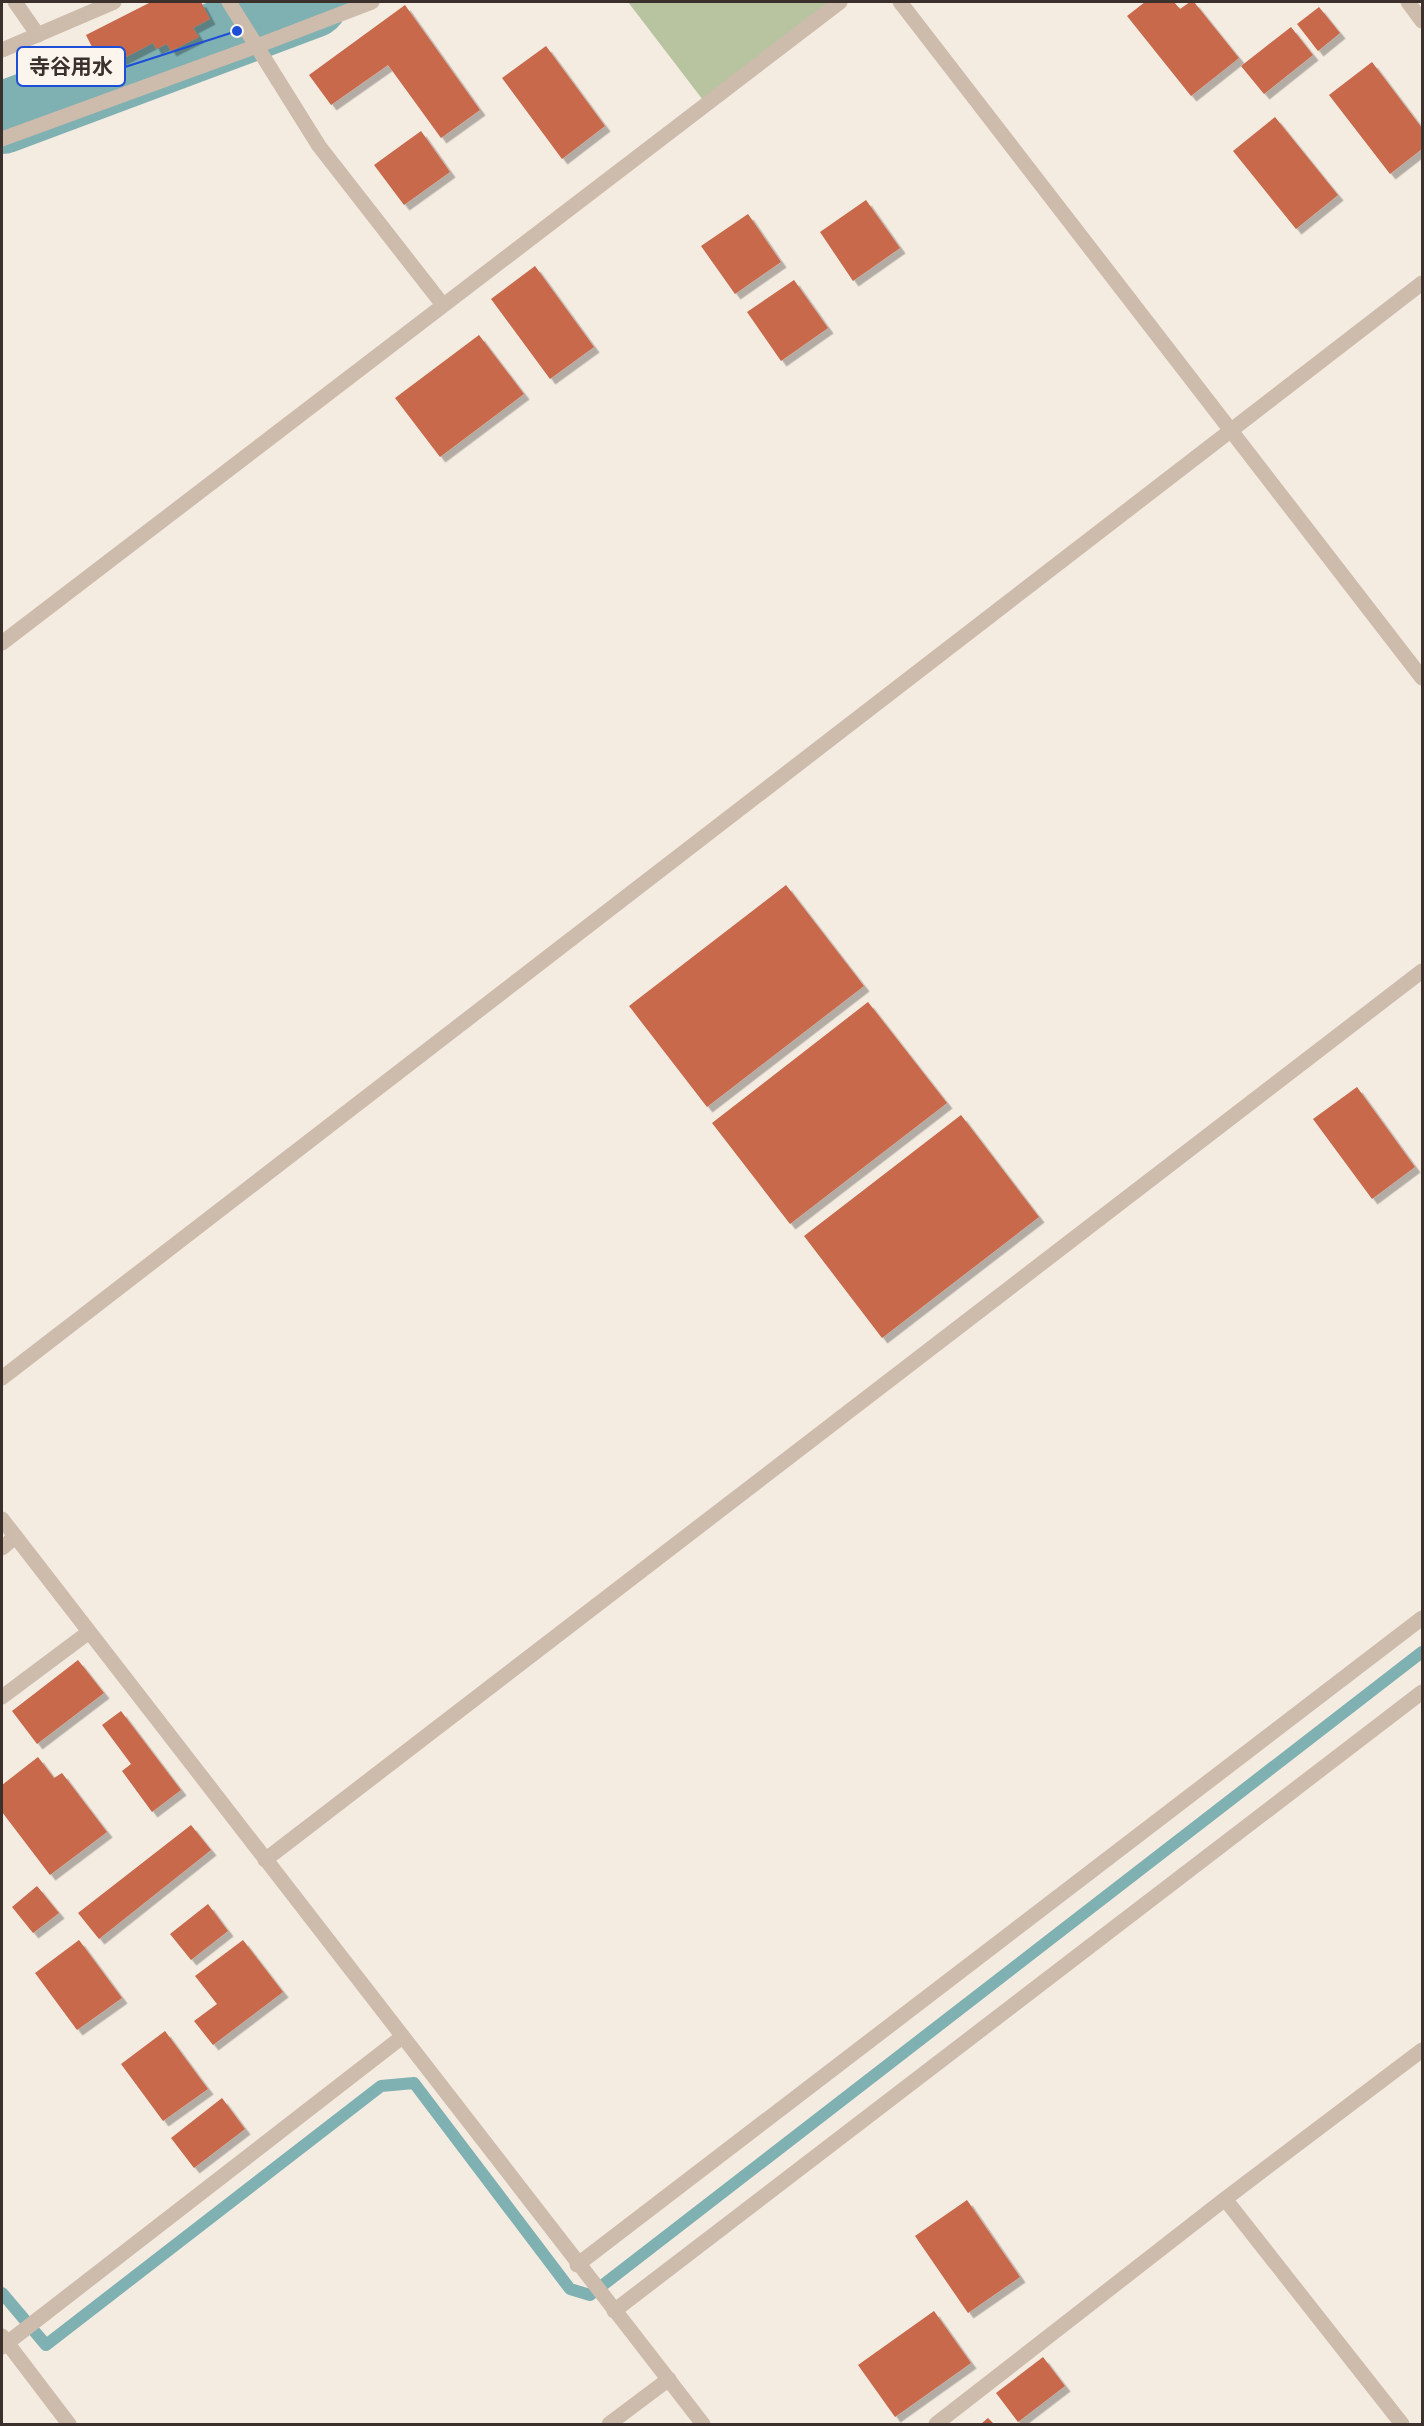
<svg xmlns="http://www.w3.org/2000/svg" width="1424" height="2426" viewBox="0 0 1424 2426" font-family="'Public Sans','Noto Sans JP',sans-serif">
	<defs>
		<filter id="shadow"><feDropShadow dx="5.5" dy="5.5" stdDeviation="0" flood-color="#0004"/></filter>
	</defs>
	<rect width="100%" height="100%" fill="#f4ebe1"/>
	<path fill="#b8c4a0" d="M628 2H840L706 104Z"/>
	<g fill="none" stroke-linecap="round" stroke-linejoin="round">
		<path stroke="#7fb0b2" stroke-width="12" d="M2 2293 46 2345 381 2086 414 2083 570 2289 590 2295 1422 1652"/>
		<path stroke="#7fb0b2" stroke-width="72" d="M2 118 312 2"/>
	</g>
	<path fill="#c8694b" filter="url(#shadow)" d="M151 2H201L210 19 193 28 199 37 171 51 167 44 156 49 153 43 103 69 86 35Z
		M1145 2H1174L1180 9 1190 2H1194L1239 58 1191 96 1127 16Z
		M405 5 480 110 441 138 388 65 331 105 309 75Z
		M1319 7 1340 33 1318 51 1297 24Z
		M1291 27 1313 55 1264 94 1241 66Z
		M546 46 605 126 562 159 502 78Z
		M1372 62 1422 128V149L1390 174 1329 95Z
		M1275 117 1338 195 1296 229 1233 151Z
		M421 131 450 172 404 205 374 165Z
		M866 200 900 248 853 281 820 232Z
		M748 214 781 262 735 294 701 246Z
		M535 266 594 347 550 379 491 299Z
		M794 280 828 328 781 361 747 312Z
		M479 335 524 394 440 457 395 398Z
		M786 885 864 986 707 1107 629 1006Z
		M868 1002 947 1103 790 1224 712 1123Z
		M1357 1087 1415 1167 1372 1199 1313 1119Z
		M961 1115 1039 1217 882 1338 804 1236Z
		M78 1660 104 1693 37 1744 12 1711Z
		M121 1711 181 1790 152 1812 122 1771 131 1764 102 1725Z
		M38 1757 54 1778 62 1773 107 1832 50 1875 2 1812V1785Z
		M191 1825 211 1850 99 1939 78 1913Z
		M37 1886 59 1913 33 1933 12 1907Z
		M208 1904 228 1931 191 1960 170 1934Z
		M79 1940 122 1998 77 2030 35 1973Z
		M243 1940 283 1992 213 2045 194 2021 217 2004 195 1976Z
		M165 2031 208 2089 163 2121 121 2064Z
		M222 2098 245 2129 194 2168 171 2138Z
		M967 2200 1020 2277 968 2313 915 2236Z
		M934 2311 971 2363 895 2417 858 2365Z
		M1043 2357 1065 2386 1018 2422 996 2393Z
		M988 2418 994 2424H981Z"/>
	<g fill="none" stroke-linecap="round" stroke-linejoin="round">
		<path stroke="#cdbbac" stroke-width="15" d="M15 2 38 35
			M229 2 319 146 443 305
			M1408 2 1422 21
			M2 139 257 46 372 2
			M2 643 840 2
			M2 1378 1422 283
			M2 1519 703 2424
			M2 1548 15 1537
			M2 1697 89 1632
			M265 1860 1422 971
			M1225 2199 1402 2424
			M577 2265 1422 1618
			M614 2311 1422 1692
			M2 2336 69 2424
			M2 2347 402 2037
			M609 2424 669 2379
			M936 2424 1225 2199 1422 2050"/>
		<path stroke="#cdbbac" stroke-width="15" d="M900 2 1422 678
			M2 50 114 2"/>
	</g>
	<path fill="none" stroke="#1d4ed8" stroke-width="2" d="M237 31L125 67"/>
	<circle fill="#1d4ed8" stroke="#fbf5ee" stroke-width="2" cx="237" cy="31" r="6"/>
	<rect fill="#fbf5ee" stroke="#1d4ed8" stroke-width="2" x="17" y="47" width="108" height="39" rx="6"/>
	<g font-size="21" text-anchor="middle" font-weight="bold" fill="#3b302b">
		<text x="71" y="74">寺谷用水</text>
	</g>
	<rect width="1424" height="2426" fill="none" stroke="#3b302b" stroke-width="6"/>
</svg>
